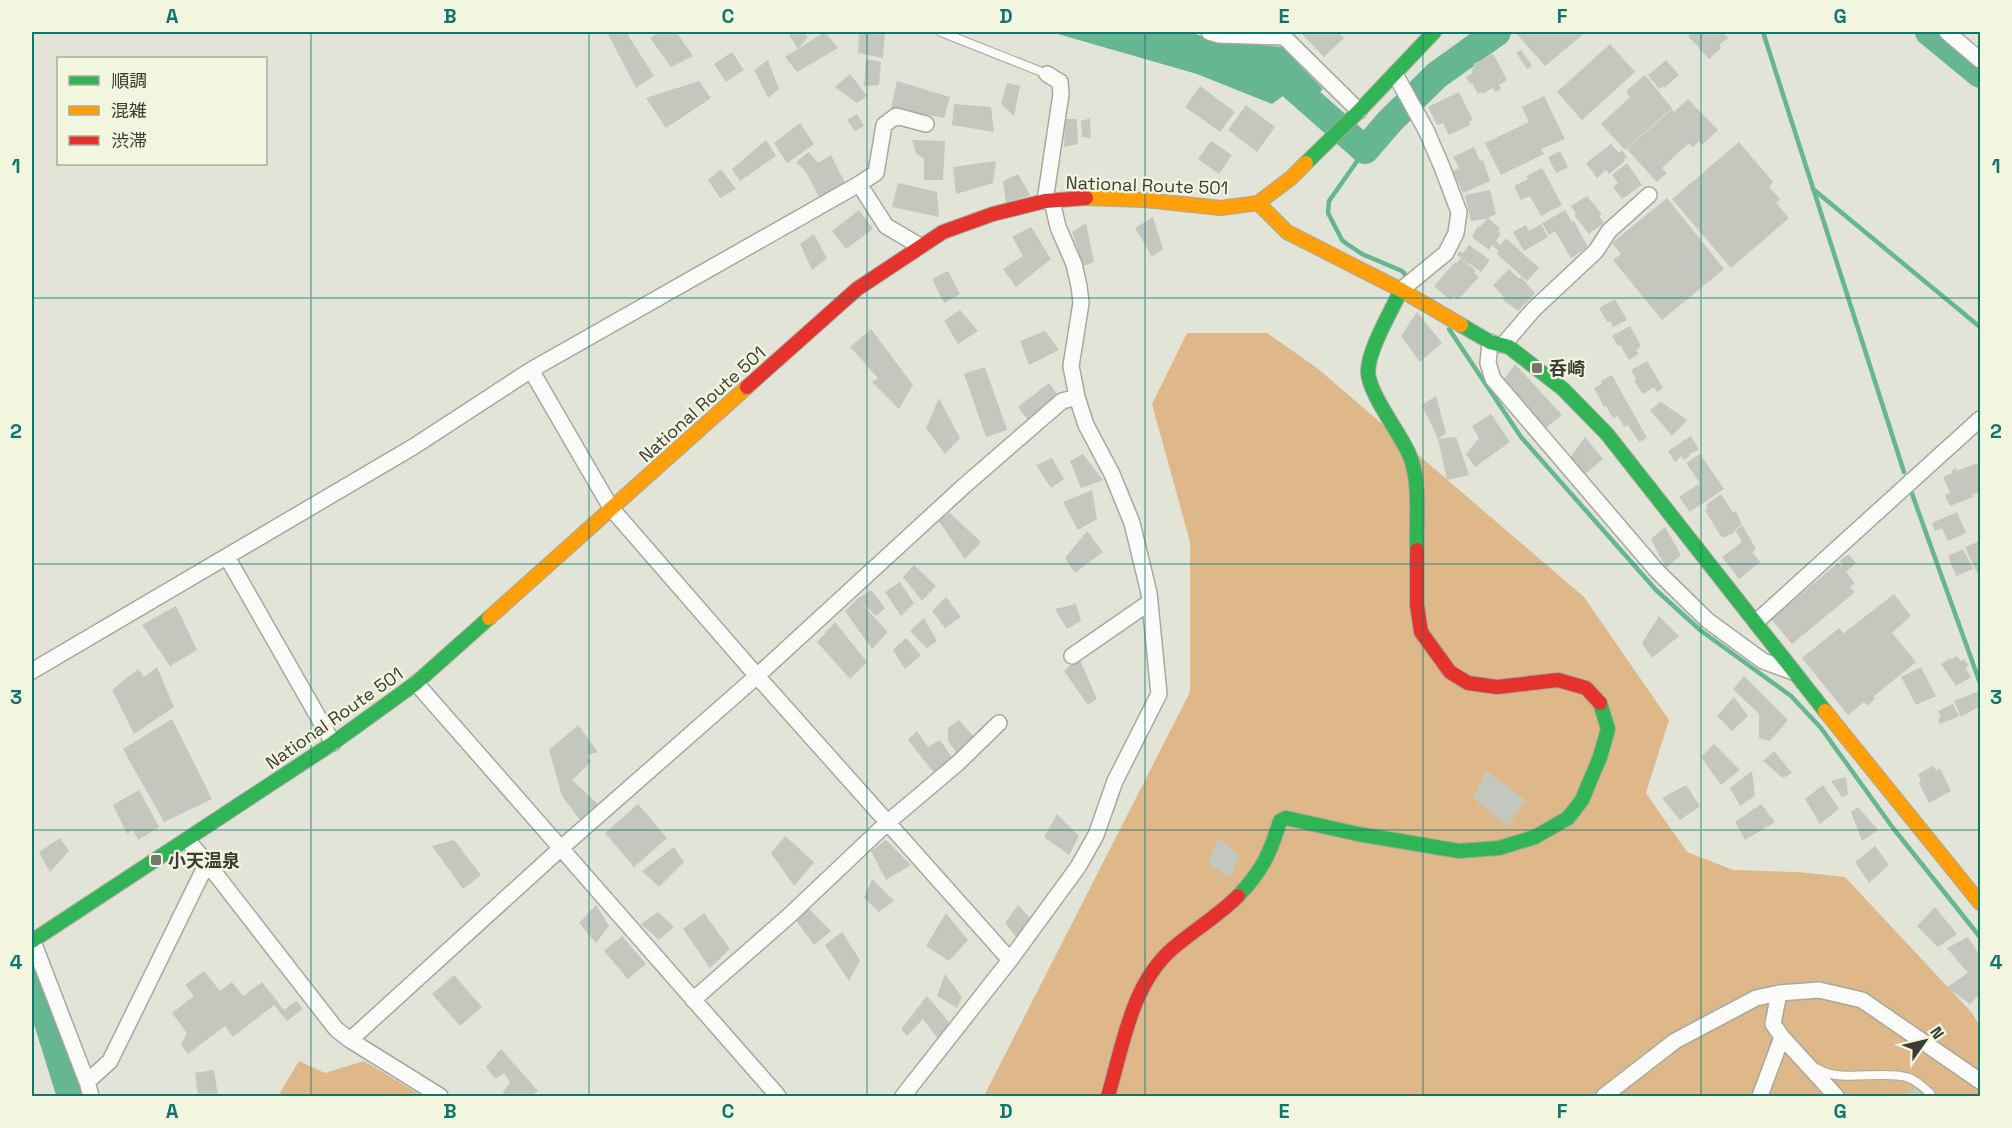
<svg xmlns="http://www.w3.org/2000/svg" width="2012" height="1128" viewBox="0 0 2012 1128" font-family="'Space Grotesk','Noto Sans JP',sans-serif">
	<rect width="100%" height="100%" fill="#e2e4d7"/>
	<path fill="#deb889" d="M1187 333H1267L1317 368 1584 597 1669 720 1646 793 1687 852 1733 870 1798 872 1845 877 1972 1013 1980 1026V1096H984L1190 692V542L1152 404Z
		M299 1061 325 1073 364 1061 422 1096H278Z"/>
	<path fill="#65b691" d="M1051 32H1190L1212 40 1282 47 1323 89 1304 108 1287 93 1272 104 1197 74Z"/>
	<g fill="none" stroke-linecap="round" stroke-linejoin="round">
		<path stroke="#65b691" stroke-width="4.5" d="M1763 32 1904 472
			M1365 150 1329 201 1328 213 1342 240 1347 244 1362 254 1402 271 1410 280
			M1813 189 1980 327
			M1449 329 1521 437 1656 590 1700 630 1791 696 1821 728 1893 828 1980 937
			M1911 491 1980 683"/>
		<path stroke="#65b691" stroke-width="28" d="M1929 32 1980 74
			M1282 77 1365 150 1390 121 1437 75 1497 32
			M32 971 71 1096"/>
	</g>
	<path fill="#c3c7bd" d="M607 32H626L654 76 636 88Z
		M661 32H676L693 56 671 67 650 38Z
		M794 32H802L808 37 798 49 789 35Z
		M825 32 838 48 797 72 785 57Z
		M859 32H885L883 58 858 53Z
		M1300 32H1337L1344 38 1324 57Z
		M1515 32H1586L1545 66Z
		M1693 32H1722L1728 38 1719 45 1721 48 1709 59 1688 36Z
		M1610 44 1635 72 1582 120 1557 92Z
		M1521 50 1532 66 1527 69 1516 53Z
		M732 52 744 70 726 82 714 64Z
		M1493 54 1507 80 1499 85 1501 89 1495 92 1493 88 1482 94 1481 92 1478 94 1472 83 1470 84 1466 77 1473 73 1471 69 1475 67 1473 64Z
		M866 59 881 62 879 85 864 86Z
		M768 60 779 89 768 98 754 70Z
		M1666 60 1679 75 1664 88 1663 86 1659 89 1648 75Z
		M850 74 867 96 857 103 835 87Z
		M1645 75 1672 108 1625 150 1601 124 1630 97 1626 91Z
		M699 81 711 98 666 128 646 98Z
		M897 81 950 97 944 118 891 108Z
		M1007 83 1020 86 1014 116 1001 104Z
		M1200 86 1235 112 1220 132 1185 107Z
		M1459 92 1473 120 1469 122 1470 125 1449 135 1443 123 1437 125 1428 107Z
		M1544 96 1565 139 1541 149 1544 154 1501 175 1485 143 1529 122 1522 107Z
		M1688 99 1718 130 1702 145 1699 141 1693 147 1689 143 1662 168 1667 173 1657 182 1627 149 1672 109 1674 112Z
		M954 104 991 107 994 132 952 125Z
		M1246 105 1275 127 1257 152 1228 130Z
		M857 114 864 126 855 131 847 120Z
		M1090 118 1091 138 1082 137 1081 121Z
		M1065 119H1077L1078 144 1064 147Z
		M800 123 814 144 787 163 774 143Z
		M766 140 776 156 740 181 732 169Z
		M912 140 945 141 943 180H924V159L916 153Z
		M1211 141 1232 155 1219 174 1198 159Z
		M1739 142 1773 182 1769 187 1780 199 1776 203 1789 218 1731 268 1672 199Z
		M1611 144 1619 153 1622 150 1627 157 1624 159 1625 161 1609 174 1606 170 1597 178 1586 163Z
		M1474 147 1480 161 1483 160 1490 181 1463 193 1453 171 1459 168 1453 157Z
		M1560 151 1568 167 1556 173 1548 157Z
		M809 152 818 163 831 155 846 185 823 205 806 172 796 162Z
		M996 161 993 183 956 194 953 167Z
		M1627 163 1642 185 1622 199 1613 187 1618 183 1612 175Z
		M1542 168 1562 205 1541 216 1530 196 1521 200 1514 186 1528 179 1526 176Z
		M721 169 736 189 720 198 708 180Z
		M1018 174 1030 195 1006 203 1003 181Z
		M898 183 937 192 939 217 892 207Z
		M1490 190 1496 214 1486 219 1471 221 1465 195Z
		M1587 196 1602 214 1599 216 1604 223 1589 234 1574 215 1576 214 1571 206Z
		M1667 198 1724 269 1662 320 1613 260 1621 254 1612 243Z
		M859 210 873 229 846 249 832 231Z
		M1565 210 1572 222 1574 221 1588 247 1571 258 1555 231 1549 235 1542 223Z
		M1153 217 1163 249 1152 257 1135 228Z
		M1488 218 1500 228 1498 231 1501 234 1496 241 1500 245 1505 239 1508 240 1539 268 1527 281 1497 254 1499 251 1492 245 1489 250 1472 237 1478 226 1480 227Z
		M1086 223 1094 262 1083 266 1072 232Z
		M1541 224 1548 237 1524 251 1513 232 1526 225 1529 231Z
		M1031 227 1051 259 1016 287 1003 269 1023 256 1012 237Z
		M814 234 827 258 812 270 800 244Z
		M1469 245 1490 260 1481 272 1457 255 1460 251 1463 253Z
		M1461 258 1476 271 1474 273 1479 277 1458 300 1454 296 1450 300 1434 286 1455 262 1457 263Z
		M1509 269 1519 279 1521 277 1535 293 1518 311 1502 299 1504 297 1493 285Z
		M948 271 960 294 944 303 932 279Z
		M1615 299 1627 320 1613 327 1610 321 1607 322 1599 308Z
		M960 310 978 331 958 344 944 321Z
		M1417 312 1442 343 1420 362 1401 336Z
		M1630 326 1641 346 1636 350 1639 354 1629 360 1620 345 1618 346 1612 336Z
		M871 329 913 385 899 409 872 382 878 378 850 347Z
		M1045 331 1059 350 1029 365 1020 341Z
		M1647 361 1663 388 1657 392 1654 387 1643 394 1634 381 1636 379 1631 370Z
		M1515 364 1562 415 1544 429 1502 382Z
		M985 367 1007 430 986 437 964 374Z
		M1612 375 1647 438 1639 442 1628 425 1624 427 1618 416 1613 418 1606 406 1604 407 1594 388 1602 384 1601 381Z
		M1049 383 1062 401 1031 424 1018 407Z
		M1436 396 1446 433 1438 439 1422 405Z
		M939 398 960 438 945 454 926 428Z
		M1661 402 1687 420 1672 436 1650 410Z
		M1491 414 1510 442 1475 467 1466 454 1479 438 1472 426Z
		M1691 436 1699 450 1689 454 1690 456 1684 460 1681 456 1675 462 1668 451Z
		M1456 437 1469 475 1447 480 1438 439Z
		M1585 437 1603 459 1579 479 1569 459Z
		M1083 454 1103 480 1081 488 1070 461Z
		M1700 454 1724 489 1690 512 1679 497 1700 483 1686 463Z
		M1052 458 1064 479 1051 488 1036 465Z
		M1977 463 1980 470V492L1972 495 1973 497 1950 506 1945 495 1950 493 1943 477 1952 473 1951 471 1956 468 1957 471Z
		M1092 490 1097 519 1078 530 1063 502Z
		M1721 494 1733 513 1736 511 1742 525 1734 530 1735 532 1725 537H1722L1718 532 1705 510 1708 508 1706 505Z
		M1957 512 1966 533 1948 541 1942 528 1935 531 1932 523Z
		M950 513 981 542 965 559 938 520Z
		M1743 526 1756 549 1752 552 1760 562 1739 579 1722 557 1742 542 1735 530Z
		M1665 527 1681 555 1666 568 1651 539Z
		M1087 531 1103 552 1075 573 1065 558Z
		M1980 541V572L1977 573 1965 547Z
		M1963 549 1973 569 1956 576 1948 556Z
		M1847 555H1849L1856 563 1846 572 1855 583 1850 587 1855 592 1792 644 1771 619 1838 563 1841 566 1843 565 1840 561Z
		M914 565 936 586 922 601 903 577Z
		M900 582 914 603 901 616 885 592Z
		M871 590 885 608 876 616 859 601 888 632 872 649 845 611 857 599Z
		M1894 594 1911 616 1892 633 1916 662 1873 697 1875 699 1867 706 1864 702 1848 715 1802 658 1839 628 1849 640 1844 633Z
		M946 597 961 617 945 628 932 611Z
		M1076 604 1081 621 1067 629 1055 609Z
		M176 606 197 650 170 666 142 625Z
		M1659 616 1679 636 1652 658 1642 643Z
		M924 618 937 641 927 648 910 631Z
		M835 622 867 662 850 679 817 642Z
		M906 638 921 655 905 669 893 650Z
		M1957 656 1961 661 1964 659 1969 666 1965 668 1971 677 1956 686 1941 664 1950 658 1951 660Z
		M1079 658 1097 699 1088 705 1064 671Z
		M157 667 174 707 134 734 112 690 138 669 144 677Z
		M1921 667 1936 696 1916 705 1901 677Z
		M1744 676 1788 720 1770 741 1759 738V714L1733 689Z
		M1979 691 1980 706 1961 717 1954 701Z
		M1734 697 1748 716 1732 731 1717 716Z
		M1953 704 1959 716 1940 724 1938 719 1941 717 1938 711Z
		M172 719 212 799 164 822 123 749Z
		M959 720 975 738 958 755 948 741V728Z
		M578 725 598 752 587 755 591 762 572 780 598 804 580 820 562 796 549 750Z
		M917 731 928 747 940 740 953 759 935 774 908 740Z
		M1714 744 1740 770 1721 785 1701 757Z
		M1774 751 1792 773 1783 778 1763 761Z
		M1933 766 1936 770 1940 768 1951 791 1929 803 1919 783 1921 782 1918 774Z
		M1486 770 1525 800 1508 827 1473 798Z
		M1752 771 1755 796 1740 806 1730 788Z
		M1846 777 1848 794 1842 797 1831 781Z
		M1686 785 1700 806 1680 820 1662 798Z
		M1823 785 1839 809 1820 824 1805 799Z
		M139 790 159 827 138 840 133 830 127 834 113 805Z
		M638 804 667 838 634 867 605 833Z
		M1761 804 1775 822 1745 840 1735 822Z
		M1858 807 1878 830 1862 841 1851 812Z
		M1057 814 1079 836 1069 855 1044 837Z
		M785 836 814 862 794 886 771 853Z
		M60 838 69 851 50 872 39 852Z
		M1218 838 1239 855 1230 878 1208 863Z
		M454 840 481 875 463 889 432 846Z
		M886 840 911 865 886 880 871 851Z
		M1875 846 1889 865 1869 883 1855 862Z
		M674 847 684 862 659 887 642 871Z
		M872 879 894 901 879 912 864 898Z
		M596 905 609 926 596 943 579 923Z
		M1018 905 1032 920 1017 938 1005 923Z
		M1935 907 1957 934 1938 947 1917 926Z
		M809 909 831 931 814 945 795 919Z
		M658 912 674 927 659 940 641 924Z
		M704 913 730 949 710 968 683 929Z
		M946 913 968 940 949 961 926 946Z
		M842 932 860 960 849 981 825 945Z
		M622 936 646 964 628 979 604 951Z
		M1968 937 1980 956V994L1970 1004 1947 987 1968 973 1947 948Z
		M204 971 220 991 232 982 243 996 262 982 284 1010 296 1001 303 1009 287 1021 274 1005 233 1037 225 1026 188 1054 181 1045 187 1033 172 1013 194 996 185 985Z
		M945 974 962 997 957 1008 937 996Z
		M454 975 482 1007 460 1026 432 994Z
		M927 996 949 1022 938 1039 923 1019 907 1036 901 1029Z
		M501 1049 538 1091 531 1096H501L510 1082 504 1073 495 1079 486 1067Z
		M214 1070 218 1096H198L195 1073Z
		M1917 1087 1923 1096H1903Z"/>
	<g fill="none" stroke-linecap="round" stroke-linejoin="round">
		<defs>
			<path id="lane" d="M941 32 1047 74
				M1818 1069C1841 1083 1879 1070 1906 1077 1915 1079 1923 1087 1930 1093"/>
			<path id="street" d="M1209 32 1219 35 1284 37 1359 111
				M1947 32 1980 60
				M1395 74 1426 130 1442 167 1459 212 1456 233 1446 253 1401 290
				M859 184 876 173 884 125 896 116 926 124
				M1045 201 1061 94 1060 82 1047 74
				M1490 342 1488 363 1493 379 1657 571 1707 620 1763 661 1793 672
				M1503 345 1534 309 1596 251 1609 231 1649 195
				M531 370 611 508 757 676 1010 960
				M227 557 333 743
				M1756 622 1980 419
				M1072 656 1150 602
				M32 671 413 447 531 370 859 184 886 226 920 246
				M416 683 778 1096
				M187 840 207 863 336 1029 350 1040 440 1096
				M32 939 87 1082 91 1096
				M1779 993 1773 1024 1782 1037
				M693 1000 791 914 887 823 958 763 999 723
				M350 1040 560 849 757 676 964 486 1062 401 1077 397
				M87 1082 110 1061 207 863
				M903 1096 1010 960 1078 867 1096 835 1115 781 1159 694 1149 593 1132 523 1112 474 1086 425 1077 397 1071 366 1081 303 1079 286 1074 264 1058 227 1052 201
				M1604 1096 1675 1041 1756 998 1779 993 1819 990 1862 1000 1980 1081
				M1760 1096 1782 1037 1836 1096"/>
			<path id="fast" d="M1306 163 1359 111 1434 32
				M1401 290C1391 312 1369 348 1368 371 1368 393 1400 433 1409 454 1421 480 1416 521 1417 550
				M1461 325 1490 342 1509 347 1563 389 1607 434 1825 711
				M1238 896C1262 871 1270 854 1280 821L1286 818 1358 834 1459 851 1499 848 1535 837 1568 818 1582 800 1600 757 1608 729 1600 703
				M32 941 333 743 416 683 489 618"/>
			<path id="slow" d="M1086 198 1145 200 1221 208 1258 203 1291 178 1306 163
				M1258 203 1287 232 1401 290 1461 325
				M489 618 747 387
				M1825 711 1980 903"/>
			<path id="jam" d="M747 387 857 289 943 232 993 214 1045 201 1086 198
				M1417 550V605L1421 632 1450 672 1468 683 1497 687 1558 680 1586 688 1600 703
				M1108 1096C1123 1046 1131 985 1172 949 1194 930 1218 916 1238 896"/>
		</defs>
		<use href="#lane" stroke="#a7a89e" stroke-width="10"/>
		<use href="#street" stroke="#a7a89e" stroke-width="18"/>
		<use href="#fast" stroke="#a7a89e" stroke-width="16"/>
		<use href="#slow" stroke="#a7a89e" stroke-width="16"/>
		<use href="#jam" stroke="#a7a89e" stroke-width="16"/>
		<use href="#lane" stroke="#fbfbf9" stroke-width="8"/>
		<use href="#street" stroke="#fbfbf9" stroke-width="15"/>
		<use href="#fast" stroke="#30b455" stroke-width="14"/>
		<use href="#slow" stroke="#ff9f0a" stroke-width="14"/>
		<use href="#jam" stroke="#e5322d" stroke-width="14"/>
	</g>
	<path fill="none" stroke="#0f766e" stroke-width="1.5" stroke-opacity="0.55" d="M311 32V1096M589 32V1096M867 32V1096M1145 32V1096M1423 32V1096M1701 32V1096M32 298H1980M32 564H1980M32 830H1980"/>
	<g fill="#75776c" stroke="#f3f6df" stroke-width="2">
		<rect x="1531" y="362" width="12" height="12" rx="3"/>
		<rect x="150" y="854" width="12" height="12" rx="3"/>
	</g>
	<g text-anchor="middle" dominant-baseline="central" stroke-width="4.5" stroke-linejoin="round" paint-order="stroke">
		<g font-size="18" fill="#3b3c33" stroke="#f3f6df">
			<text transform="translate(1147 185) rotate(2)">National Route 501</text>
			<text transform="translate(702 404) rotate(-42)">National Route 501</text>
			<text transform="translate(334 718) rotate(-35)">National Route 501</text>
		</g>
		<g font-size="18" font-weight="bold" fill="#3b3c33" stroke="#f3f6df" text-anchor="start">
			<text x="1549" y="368">呑崎</text>
			<text x="168" y="860">小天温泉</text>
		</g>
	</g>
	<rect width="2012" height="1128" fill="none" stroke="#f3f6df" stroke-width="66"/>
	<rect x="57" y="57" width="210" height="108" fill="#f3f6df" stroke="#a9ac9a" stroke-width="1.5"/>
	<rect x="69" y="76" width="30" height="9" fill="#30b455" stroke="#a9ac9a" stroke-width="1.5"/>
	<text x="111" y="87" font-size="18" fill="#3b3c33">順調</text>
	<rect x="69" y="106" width="30" height="9" fill="#ff9f0a" stroke="#a9ac9a" stroke-width="1.5"/>
	<text x="111" y="117" font-size="18" fill="#3b3c33">混雑</text>
	<rect x="69" y="136" width="30" height="9" fill="#e5322d" stroke="#a9ac9a" stroke-width="1.5"/>
	<text x="111" y="147" font-size="18" fill="#3b3c33">渋滞</text>
	<g transform="translate(1925 1041) rotate(56)" stroke="#f3f6df" stroke-width="4.5" paint-order="stroke">
	<path d="M0-4.5L10 22L0 15L-10 22Z" fill="#3b3c33"/>
	<text y="-9" font-size="16" font-weight="bold" text-anchor="middle" fill="#3b3c33">N</text>
	</g>
	<rect x="33" y="33" width="1946" height="1062" fill="none" stroke="#0f766e" stroke-width="2"/>
	<g font-size="20" text-anchor="middle" font-weight="bold" fill="#0f766e">
		<text x="172" y="23">A</text>
		<text x="450" y="23">B</text>
		<text x="728" y="23">C</text>
		<text x="1006" y="23">D</text>
		<text x="1284" y="23">E</text>
		<text x="1562" y="23">F</text>
		<text x="1840" y="23">G</text>
		<text x="16" y="173">1</text>
		<text x="1996" y="173">1</text>
		<text x="16" y="438">2</text>
		<text x="1996" y="438">2</text>
		<text x="16" y="704">3</text>
		<text x="1996" y="704">3</text>
		<text x="16" y="969">4</text>
		<text x="1996" y="969">4</text>
		<text x="172" y="1118">A</text>
		<text x="450" y="1118">B</text>
		<text x="728" y="1118">C</text>
		<text x="1006" y="1118">D</text>
		<text x="1284" y="1118">E</text>
		<text x="1562" y="1118">F</text>
		<text x="1840" y="1118">G</text>
	</g>
</svg>
